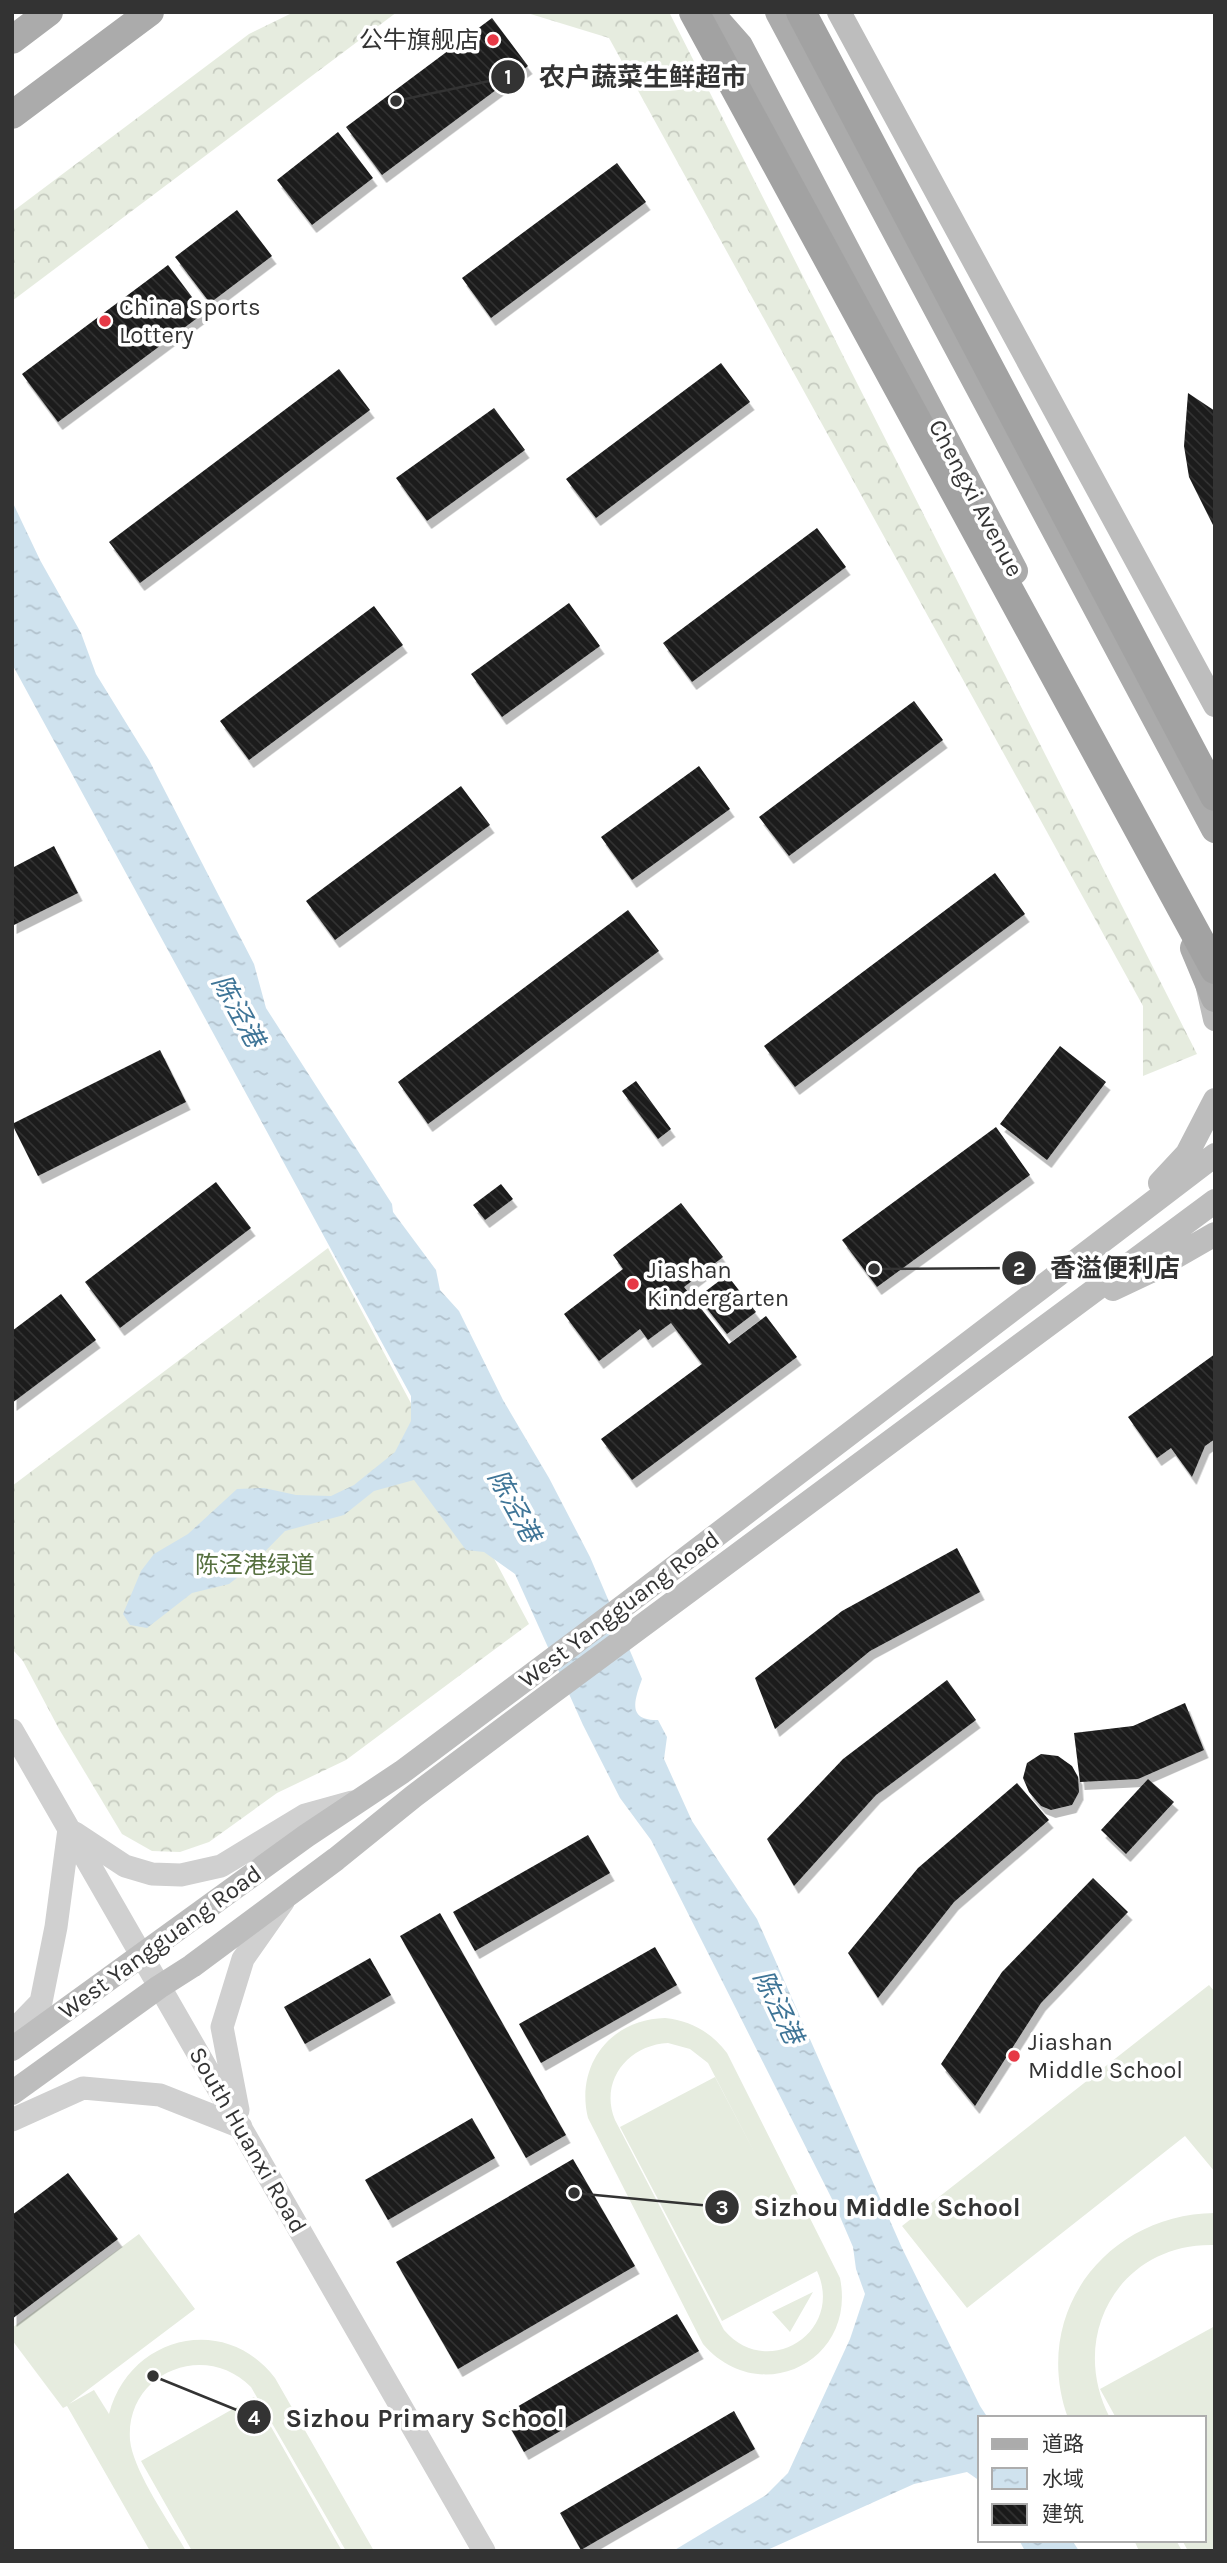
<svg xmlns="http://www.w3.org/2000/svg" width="1227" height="2563" viewBox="0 0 1227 2563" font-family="Karla,'Noto Sans SC',sans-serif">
	<defs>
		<pattern id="forest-crowns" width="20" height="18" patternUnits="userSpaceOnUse" patternTransform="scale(1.75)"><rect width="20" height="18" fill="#e6ecdf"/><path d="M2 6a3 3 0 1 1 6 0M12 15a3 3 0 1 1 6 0" fill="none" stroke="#c6cbc0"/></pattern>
		<pattern id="water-ripples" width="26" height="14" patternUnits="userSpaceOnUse" patternTransform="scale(1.75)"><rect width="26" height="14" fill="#cfe2ee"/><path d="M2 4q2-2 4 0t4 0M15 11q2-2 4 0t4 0" fill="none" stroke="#b2c2cd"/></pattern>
		<pattern id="building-back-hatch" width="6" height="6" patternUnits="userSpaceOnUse" patternTransform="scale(1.75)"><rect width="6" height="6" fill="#1a1a1a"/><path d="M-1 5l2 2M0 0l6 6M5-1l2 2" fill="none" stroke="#333"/></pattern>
		<filter id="shadow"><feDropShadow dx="4.5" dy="8" stdDeviation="0" flood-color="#0004"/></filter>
	</defs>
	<rect width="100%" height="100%" fill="#fff"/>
	<path fill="url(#forest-crowns)" d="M294 12H397L12 301V212L249 34Z
		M524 12H669L1197 1054 1143 1076V1006L609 38Z
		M328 1248 529 1624 346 1760 277 1793 209 1842 180 1852 152 1851 122 1834 59 1729 23 1661 12 1649V1486Z"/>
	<path fill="#e6ecdf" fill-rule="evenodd" d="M1209 1985 1215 1992V2172L1185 2136 967 2308 902 2226Z
		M665 2018C691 2021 711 2032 727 2053L840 2278C857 2362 759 2409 703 2344L588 2118C575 2065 611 2019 665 2018ZM668 2043 690 2049 708 2063 759 2161 715 2077 620 2127 722 2321 817 2271C845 2332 767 2381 724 2330L615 2120C599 2081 628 2045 668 2043Z
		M1215 2213V2245C1120 2242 1067 2336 1110 2418H1068C1030 2313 1107 2214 1215 2213Z
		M139 2234 195 2309 69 2404 94 2390 109 2414C129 2336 225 2312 275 2378L374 2551H346L251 2387C205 2340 125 2373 130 2440 133 2471 170 2523 186 2551H150L67 2406 63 2408 12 2340V2328Z
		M813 2292 790 2332 772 2312Z
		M1215 2326V2551H1188L1182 2540H1204V2418H1116L1100 2389Z
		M254 2397 342 2551H192L141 2461Z
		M1134 2540H1176L1182 2551H1139Z"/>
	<path fill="url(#water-ripples)" d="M12 501 40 560 81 633 96 674 149 760 254 964 266 1008 392 1204 393 1212 436 1270 440 1290 459 1311 503 1400 549 1478 590 1557 642 1679C635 1699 626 1721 658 1720L667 1737 664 1759 692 1821 757 1919 902 2248 980 2406 988 2418H980V2481L967 2472 914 2484 765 2551H673L766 2495 788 2473 850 2339 865 2294 856 2269 853 2247 835 2205 651 1840 620 1798 583 1725 515 1574 484 1552 466 1550 414 1480 374 1491 344 1515 285 1531 247 1570 229 1584 192 1593 147 1628 130 1625 123 1614 141 1571 154 1554 188 1534 237 1489 264 1488 296 1495 331 1496 354 1485 395 1452 411 1421V1396L12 664Z
		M1019 2540H1072L1079 2551H1025Z"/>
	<path fill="url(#building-back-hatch)" filter="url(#shadow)" d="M492 18 528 66 382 175 346 127Z
		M338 132 373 178 312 225 277 180Z
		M617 163 646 202 491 318 462 278Z
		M237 210 272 256 210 303 175 257Z
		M168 265 204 313 58 422 22 374Z
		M721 363 750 402 596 518 566 479Z
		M339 369 370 410 140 583 109 542Z
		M1188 393 1215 411V529L1189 477 1184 446Z
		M494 408 525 450 427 521 396 478Z
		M817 528 846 567 692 682 663 643Z
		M569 603 600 646 502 717 471 674Z
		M374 606 403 645 249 760 220 721Z
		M914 701 943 740 789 856 759 817Z
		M699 766 730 809 632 880 601 837Z
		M461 786 490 825 335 940 306 901Z
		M54 846 78 893 12 926V868Z
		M995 873 1025 914 795 1087 764 1046Z
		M628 910 659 951 428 1124 398 1082Z
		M1060 1046 1106 1082 1047 1160 1000 1124Z
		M160 1050 186 1102 38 1176 12 1124Z
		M636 1081 671 1129 658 1139 622 1091Z
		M996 1127 1030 1175 877 1287 842 1240Z
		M216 1182 251 1228 120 1328 85 1282Z
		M501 1184 513 1199 485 1220 473 1205Z
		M681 1203 723 1257 684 1287 729 1344 766 1316 797 1357 632 1480 601 1439 702 1364 671 1323 648 1340 640 1329 599 1361 564 1314 623 1269 613 1255Z
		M727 1275 756 1312 727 1334 698 1297Z
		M61 1294 96 1340 12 1403V1331Z
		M1215 1354V1439L1205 1446 1192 1477 1171 1448 1157 1458 1128 1417Z
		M957 1548 980 1592 870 1651 775 1729 755 1678 842 1611Z
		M947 1680 976 1720 876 1795 794 1886 767 1839 843 1759Z
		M1185 1703 1204 1750 1138 1779 1080 1782 1074 1733 1133 1726Z
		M1041 1754 1058 1756 1072 1766 1078 1777 1079 1792 1072 1805 1051 1810 1041 1806 1029 1792 1023 1778 1027 1763Z
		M1148 1779 1174 1802 1126 1854 1101 1830Z
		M1017 1783 1049 1820 954 1902 878 1998 848 1953 918 1868Z
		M588 1835 610 1873 475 1951 453 1912Z
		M1093 1878 1128 1912 1041 2003 975 2106 941 2064 1002 1972Z
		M440 1913 566 2135 526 2158 400 1936Z
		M655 1947 677 1985 541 2063 519 2024Z
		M370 1958 391 1995 305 2044 284 2007Z
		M472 2118 495 2158 388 2220 365 2180Z
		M573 2159 635 2266 458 2369 396 2262Z
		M68 2173 118 2239 12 2319V2215Z
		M677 2314 699 2351 524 2452 503 2415Z
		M734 2411 755 2449 581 2550 560 2513Z"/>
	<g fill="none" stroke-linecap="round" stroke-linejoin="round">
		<path stroke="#d0d0d0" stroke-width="23" d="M12 1730 484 2551
			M75 1833 125 1866 152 1874 181 1875 221 1866 305 1815 352 1802
			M12 2032 41 2002 56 1927 69 1829
			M238 2110 222 2027 243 1959 283 1902
			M12 2120 83 2088 160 2095 241 2127"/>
		<path stroke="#bdbdbd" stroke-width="24" d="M839 12 1215 705
			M1206 979 1215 1019
			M1160 1183 1187 1154 1215 1100
			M1113 1289 1149 1272 1215 1234
			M12 2049 306 1836 402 1772 625 1605 1215 1155
			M12 2093 159 1987 192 1966 336 1859 414 1796 550 1694 1215 1201"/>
		<path stroke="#ababab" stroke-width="28" d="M709 12 739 46 1014 571
			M779 12 1215 829
			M12 40 49 12
			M12 115 150 12
			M1194 948 1215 998"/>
		<path stroke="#a2a2a2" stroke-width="30" d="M694 12 1215 969
			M801 12 1215 796"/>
	</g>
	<g fill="#e63946" stroke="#fff" stroke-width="2.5">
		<circle cx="493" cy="40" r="7"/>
		<circle cx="105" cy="321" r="7"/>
		<circle cx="633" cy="1284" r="7"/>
		<circle cx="1014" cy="2056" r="7"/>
	</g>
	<g text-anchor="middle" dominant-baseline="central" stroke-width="7" stroke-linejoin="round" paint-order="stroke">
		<g font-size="24" fill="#333" stroke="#fff" text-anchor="start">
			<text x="479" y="40" text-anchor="end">公牛旗舰店</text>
			<text x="119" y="307">China Sports<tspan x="119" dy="28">Lottery</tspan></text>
			<text x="647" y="1270">Jiashan<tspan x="647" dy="28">Kindergarten</tspan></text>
			<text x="1028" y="2042">Jiashan<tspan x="1028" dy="28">Middle School</tspan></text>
		</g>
		<g font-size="24" fill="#333" stroke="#fff">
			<text transform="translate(976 498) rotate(62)">Chengxi Avenue</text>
			<text transform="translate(619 1609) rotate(-37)">West Yangguang Road</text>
			<text transform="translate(160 1942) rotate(-36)">West Yangguang Road</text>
			<text transform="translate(248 2140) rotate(60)">South Huanxi Road</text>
		</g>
		<g font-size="24" fill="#56703f" stroke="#fff">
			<text x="255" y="1565">陈泾港绿道</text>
		</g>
		<g font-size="26" font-style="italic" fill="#3f7597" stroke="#fff">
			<text transform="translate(238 1011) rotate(61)">陈泾港</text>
			<text transform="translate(514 1506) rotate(61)">陈泾港</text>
			<text transform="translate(778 2007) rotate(64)">陈泾港</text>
		</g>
	</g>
	<path fill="none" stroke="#333" stroke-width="2.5" d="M396 101L508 77M874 1269L1019 1268M574 2193L722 2207M153 2376L254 2417"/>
	<g fill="#333" stroke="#fff" stroke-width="2.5">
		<circle cx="396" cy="101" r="7"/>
		<circle cx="874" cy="1269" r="7"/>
		<circle cx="574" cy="2193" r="7"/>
		<circle cx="153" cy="2376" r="7"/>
		<circle cx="508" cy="77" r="18"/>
		<circle cx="1019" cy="1268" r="18"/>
		<circle cx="722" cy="2207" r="18"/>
		<circle cx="254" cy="2417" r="18"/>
	</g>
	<g font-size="21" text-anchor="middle" font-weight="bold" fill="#fff">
		<text x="508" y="84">1</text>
		<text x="1019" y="1276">2</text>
		<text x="722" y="2215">3</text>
		<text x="254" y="2425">4</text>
	</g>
	<g font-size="26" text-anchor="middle" font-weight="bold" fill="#333" stroke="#fff" stroke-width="7" stroke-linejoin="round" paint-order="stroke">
		<text x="643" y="86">农户蔬菜生鲜超市</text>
		<text x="1115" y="1277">香溢便利店</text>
		<text x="887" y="2216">Sizhou Middle School</text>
		<text x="425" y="2427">Sizhou Primary School</text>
	</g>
	<rect width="1227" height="2563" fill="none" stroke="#333333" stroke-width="28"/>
	<rect x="978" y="2416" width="228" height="126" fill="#ffffff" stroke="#adadad" stroke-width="2"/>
	<rect x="992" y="2439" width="35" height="10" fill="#ababab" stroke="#adadad" stroke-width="2"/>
	<text x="1042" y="2451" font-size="21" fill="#333333">道路</text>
	<rect x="992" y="2468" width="35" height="21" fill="url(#water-ripples)" stroke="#adadad" stroke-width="2"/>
	<text x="1042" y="2486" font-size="21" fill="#333333">水域</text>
	<rect x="992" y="2504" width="35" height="21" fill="url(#building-back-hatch)" stroke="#adadad" stroke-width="2"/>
	<text x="1042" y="2521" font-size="21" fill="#333333">建筑</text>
</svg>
